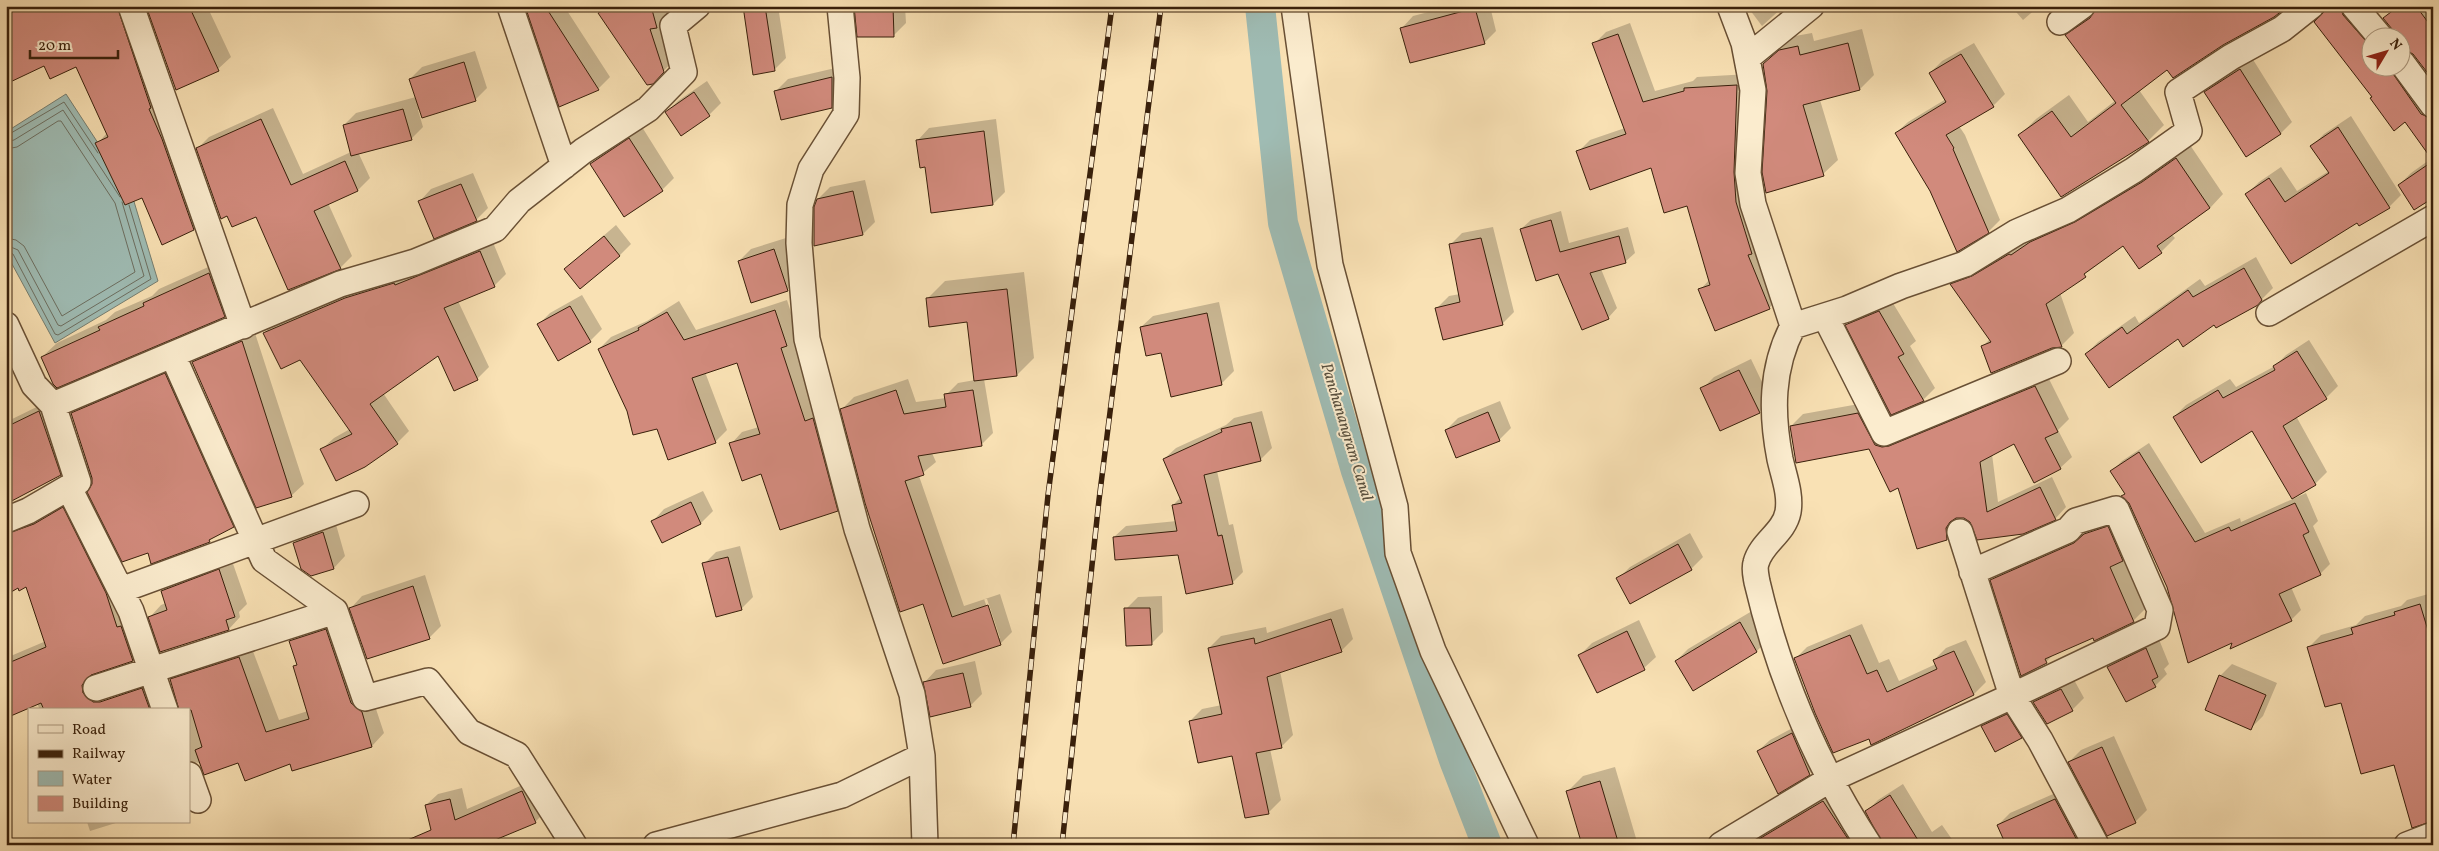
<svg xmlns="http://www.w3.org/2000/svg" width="2439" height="851" viewBox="0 0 2439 851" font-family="Vollkorn,serif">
	<rect width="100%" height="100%" fill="#f9e1b4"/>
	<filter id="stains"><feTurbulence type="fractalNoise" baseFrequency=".004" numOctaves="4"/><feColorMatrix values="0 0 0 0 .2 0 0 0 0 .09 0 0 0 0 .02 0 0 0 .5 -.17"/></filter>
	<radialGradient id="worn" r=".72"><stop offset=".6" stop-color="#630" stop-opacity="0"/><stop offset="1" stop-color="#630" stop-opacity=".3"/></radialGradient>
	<path fill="#9fbcb4" stroke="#767e70" d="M66 94 132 195 158 281 55 343 6 253V132Z"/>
	<path fill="#0003" fill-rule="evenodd" d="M6 6H133L206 217 194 229 142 196 97 144 107 133 77 66Z
		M148 6H207L231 57 218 69Z
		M527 6H564L610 77 598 89Z
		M601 6H666L668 15 662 20 675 59 652 83 599 13 603 10Z
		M744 6H778L786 58 774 70Z
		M856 6H905L906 23 894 35Z
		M1452 6H1490L1496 31 1484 43 1402 28 1413 16Z
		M1747 6H1784L1762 26Z
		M2011 6H2039L2023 20Z
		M2045 6H2057L2049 12Z
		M2326 6H2357L2372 38V68H2402L2433 102V203L2399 185 2411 173 2432 158 2325 12Z
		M2397 6H2433V80L2414 54 2408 48 2402 49V38L2396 35 2385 18Z
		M2097 8 2167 68 2139 90 2164 125 2148 141 2019 136 2036 119 2069 95 2088 122 2116 100 2067 35Z
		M1630 23 1655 91 1693 81 1697 77 1749 74 1745 159 1781 296 1769 308 1700 290 1710 279 1688 204 1652 166 1578 152 1590 140 1625 128 1594 44 1606 32Z
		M1862 29 1874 75 1860 89 1820 100 1838 160 1823 174 1769 91 1764 64 1795 36 1812 33 1814 41Z
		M1974 43 2005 94 1993 106 1959 126 1965 135 2000 220 1988 232 1932 190 1896 133 1908 122 1946 99 1930 73 1942 61Z
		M475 51 487 88 475 100 418 110 423 127 411 139 358 152 370 178 358 190 328 203 352 256 340 268 256 215 197 149 209 137 273 108 303 174 351 152 344 125 356 113 416 97 410 79 422 67Z
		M2252 58 2292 122 2281 133 2206 92 2218 80Z
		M844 66 843 95 831 107 776 91 788 79Z
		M707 81 721 103 709 115 681 134 666 113 678 101Z
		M2351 116 2401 195 2389 207 2357 221 2247 194 2259 182 2281 167 2297 191 2329 171 2312 146 2324 134Z
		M996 119 1005 192 993 204 932 212 926 165 918 140 929 128Z
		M642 127 674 178 662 190 591 164 603 152Z
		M2190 145 2223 194 2210 208 2172 235 2175 238 2161 252 2139 267 2123 245 2060 293 2074 333 2061 346H1983L1990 339 1951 285 1965 271 2023 241 2025 243 2045 229Z
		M473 173 488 208 476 220 420 201 431 189Z
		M865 180 875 222 863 234 818 199 830 187Z
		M1561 211 1569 243 1628 227 1635 253 1625 262 1601 269 1617 308 1608 318 1559 272 1521 229 1531 220Z
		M616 225 631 244 619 256 565 269Z
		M1493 227 1514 312 1502 324 1437 308 1449 296 1460 294 1450 245 1462 233Z
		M786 238 799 278 787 290 739 261 751 249Z
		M492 240 506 274 494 286 458 301 489 367 477 379 439 354 383 393 409 431 397 443 322 449 334 438 350 429 301 359 264 333 276 321Z
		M2256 257 2273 288 2257 304 2178 338 2086 354 2098 342 2135 316 2139 323 2200 279 2205 286Z
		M224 260 239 301 224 316 42 357 57 343 106 320 115 312 152 296 159 289Z
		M1024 272 1034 358 1017 375 984 379 993 433 981 445 932 453 936 462 919 476 964 606 1000 594 1012 632 1000 644 923 602 842 409 854 397 908 379 916 402 946 398V395L958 383 975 380 968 321 927 299 945 281ZM984 599H987L1000 638H998Z
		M582 295 602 329 590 341 538 325 550 313Z
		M787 300 798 334 793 339 848 499 837 510 762 473 731 444 742 432 759 427 738 361 705 372 727 430 715 442 658 427 628 411 599 349 611 337 647 321 679 301 696 330Z
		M1891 300 1916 341 1910 346 1935 388 1923 400 1847 325 1859 313Z
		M1219 302 1234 371 1222 383 1172 395 1161 352 1141 327 1153 316Z
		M254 330 304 484 292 495 257 506 193 362 205 351Z
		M2309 340 2338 386 2326 398 2296 416 2327 472 2315 484 2253 429 2174 417 2186 405 2230 379 2236 387 2275 366 2286 355Z
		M1751 359 1771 401 1759 412 1702 389 1714 377Z
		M177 362 245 514 233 526 215 536 209 541 148 551 93 485 72 413 84 402Z
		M2047 375 2069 419 2058 430 2072 457 2060 468 2015 443 1992 454 1998 502 2052 477 2066 507 2055 519 1971 521 1964 517H1957L1958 527 1947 539 1899 486 1870 448 1791 426 1803 414 1870 402 1887 433Z
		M51 400 72 462 60 474 6 503V422Z
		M1500 401 1511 428 1499 440 1446 430 1458 418Z
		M1262 411 1272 448 1260 460 1217 471 1229 525 1233 524 1243 572 1232 583 1179 553 1114 537 1126 526 1177 521 1173 505 1181 497 1164 459 1176 448 1226 425 1234 418Z
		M2149 443 2205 533 2240 518 2241 522 2306 493 2318 521 2313 526 2330 564 2320 574 2291 587 2301 610 2291 620 2234 641 2174 604 2126 493 2112 471 2122 461Z
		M703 491 713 511 701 523 653 521 664 509Z
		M75 496 145 648 132 660 94 674 98 686 155 677 170 710H40L37 703 6 716V658L46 641 26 586 18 587 6 593V515Z
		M2120 515 2134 548 2123 559 2145 609 2133 621 2056 652 2046 662 1992 580 2004 568 2087 532 2097 522Z
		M335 521 345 556 334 568 294 543 306 531Z
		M1690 533 1703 557 1691 569 1618 579 1630 567Z
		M740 546 753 597 741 609 704 564 716 552Z
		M231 558 247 604 239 612 240 617 229 629 150 617 161 605 166 603 162 591 174 579Z
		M425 575 441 626 429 638 351 608 362 596Z
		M2432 593 2433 596V820L2394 763 2341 701 2309 647 2321 635 2356 625 2365 616 2401 606 2407 600Z
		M1162 596 1163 632 1151 644 1126 609 1138 597Z
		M1343 608 1353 639 1341 651 1280 671 1293 735 1281 747 1270 749 1281 800 1269 812 1246 817 1233 754 1190 721 1202 709 1222 705 1209 648 1221 636 1266 627 1267 633Z
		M1752 611 1768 639 1757 651 1693 689 1676 661 1688 649Z
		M338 618 373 700 384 733 372 746 291 762 238 761 205 773 199 763 189 761V710L171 680 183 667 251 646 279 720 308 711 294 667 298 663 290 641 303 629Z
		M1639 620 1656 657 1644 668 1597 691 1580 655 1592 643Z
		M1862 624 1879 663 1889 659 1899 681 1936 664 1934 660 1946 648 1966 640 1986 682 1974 694 1872 743 1870 737 1795 659 1807 647Z
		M2158 637 2169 664 2164 669 2167 674 2155 686 2109 667 2121 655Z
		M975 661 982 694 970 706 925 682 936 670Z
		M2232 664 2277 683 2263 716 2251 728 2220 676Z
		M2073 678 2084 698 2072 710 2034 702 2046 690Z
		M2019 703 2033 725 2021 737 1983 726 1995 714Z
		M1804 722 1821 762 1809 774 1758 751 1770 740Z
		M2114 736 2147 810 2135 822 2069 762 2081 750Z
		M1615 767 1638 845H1583L1568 791 1583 776Z
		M534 780 547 810 535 822 460 845 426 805 438 794 462 788 467 809Z
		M1903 784 1932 832 1942 825 1956 845H1885L1867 811 1878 800Z
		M2067 788 2090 831 2078 843 2074 845H2007L1998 825 2010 813Z
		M1835 790 1866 845H1747L1753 839Z
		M87 822H119L90 831Z"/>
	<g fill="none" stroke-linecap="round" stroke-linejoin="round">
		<path stroke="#6c6e60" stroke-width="1" d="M6 136 64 102 98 153
			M6 142 14 140 63 110 120 197
			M6 149 17 147 58 121H61L115 203 135 272 62 316 24 246 16 240 6 238
			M6 245 18 250 58 325 61 326 144 276 122 202
			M6 251 13 254 55 334 58 335 151 279 129 205"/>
		<path stroke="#9fbcb4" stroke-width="30" d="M1260 6 1283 223 1356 471 1454 760 1487 845"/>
	</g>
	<path fill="#d18a7c" stroke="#39200b" d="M6 6H117L151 108 149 109 162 139 194 230 162 245 142 198 125 205 95 143 108 137 76 67 50 79 44 66 6 84Z
		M146 6H189L219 71 176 90Z
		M525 6H545L599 90 559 107Z
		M600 6H651L657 28 650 29 664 72 653 84 647 85 598 13 602 11Z
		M743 6H765L775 71 753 75Z
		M854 6H893L894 37H857Z
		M2096 6H2288L2274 17 2223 45 2173 78 2167 70 2121 105 2149 142 2061 197 2018 135 2052 111 2071 137 2116 103 2065 35 2090 18Z
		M2325 6H2340L2343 15 2372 48V68H2389L2421 114 2433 119V198L2414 210 2398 185 2433 161 2405 122 2394 131 2370 98 2372 97 2314 22 2324 12Z
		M2399 6H2416L2433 29V80L2413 54 2402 49V38H2395L2392 29 2383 18Z
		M1475 8 1485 44 1410 63 1400 28Z
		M1618 34 1643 102 1684 91V88L1737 85 1734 172 1736 202 1752 254 1748 255 1770 309 1715 331 1698 289 1710 285 1687 206 1664 213 1651 168 1590 190 1576 151 1626 134 1592 43Z
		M1848 43 1860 90 1803 105 1824 176 1766 193 1762 172 1767 91 1763 64 1779 50 1798 46 1800 55Z
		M1961 54 1994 107 1946 135 1954 148 1953 149 1989 233 1957 252 1930 191 1895 133 1946 102 1929 73Z
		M464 62 476 101 422 118 409 79Z
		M2240 69 2281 134 2246 157 2204 92Z
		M832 77V108L781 120 774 91Z
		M694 92 710 116 681 136 665 112Z
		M403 109 412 140 351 156 343 125Z
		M261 119 291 185 345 161 358 191 314 211 341 269 288 290 256 217 232 227 227 216 221 219 196 148Z
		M2338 127 2390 208 2359 226 2357 223 2291 264 2245 194 2269 178 2285 202 2329 173 2310 146Z
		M984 131 993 205 931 213 925 167 920 168 916 140Z
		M629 138 663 191 624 217 590 164Z
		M2176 158 2210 208 2157 246 2162 253 2139 269 2123 246 2084 274 2086 277 2046 304 2062 347 2052 348 1991 373 1981 346 1991 342 1950 284 1972 276 2009 254 2011 255 2030 242 2075 222 2142 182Z
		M461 184 477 221 434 239 418 201Z
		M853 191 863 235 814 246V207L817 199Z
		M1551 220 1560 252 1619 236 1626 263 1590 273 1609 319 1582 330 1558 274 1536 281 1520 229Z
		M604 236 620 256 580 289 564 269Z
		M1481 238 1503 325 1443 340 1435 308 1460 302 1449 244Z
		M774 249 788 291 751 303 738 261Z
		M480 251 495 287 444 308 478 380 454 391 438 356 370 404 398 444 365 467 336 481 320 449 352 434 300 360 281 369 263 333 345 298 394 283 395 285Z
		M2244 268 2262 300 2258 305 2216 328 2214 325 2183 347 2178 339 2109 388 2085 354 2122 327 2127 334 2188 290 2193 297Z
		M209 273 225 317 57 388 53 384 41 357 100 330 98 327 144 306 143 303Z
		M1007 289 1017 376 974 381 967 322 929 327 926 298Z
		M570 306 591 342 558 361 537 324Z
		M775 310 787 346 781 348 805 421 813 418 838 511 780 530 761 474 742 481 729 443 760 434 737 363 692 378 716 443 668 460 657 429 633 435 627 411 598 349 639 330 638 328 667 312 684 340Z
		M1879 311 1904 354 1898 357 1924 401 1891 415 1845 325Z
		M1207 313 1222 385 1171 397 1161 353 1146 356 1140 327Z
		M242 341 292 497 256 508 192 362Z
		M2297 351 2327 399 2283 426 2316 485 2292 499 2252 431 2201 463 2173 417 2218 390 2223 398 2275 370 2273 366Z
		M1739 370 1760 413 1720 431 1700 388Z
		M165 373 234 527 209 540 210 542 151 564 148 553 122 562 87 492 92 484V478L71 413Z
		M2035 386 2058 432 2045 438 2061 469 2034 483 2014 444 1980 462 1987 512 2040 487 2056 520 2023 534 1977 540 1970 522 1964 518H1956L1950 522 1946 528 1947 540 1917 549 1898 488 1890 492 1869 449 1796 463 1790 426 1858 413 1875 445 1882 447 1889 446Z
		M896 390 904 414 946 407 944 394 973 390 982 446 918 456 924 475 905 481 952 617 988 605 1001 645 943 664 923 604 900 612 865 503 840 409Z
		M39 411 61 475 6 504V427Z
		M1488 412 1500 441 1456 458 1445 430Z
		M1251 422 1261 461 1204 475 1218 536 1222 535 1233 584 1186 594 1178 555 1115 560 1113 537 1177 531 1172 505 1182 503 1163 459 1222 432 1221 429Z
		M2139 452 2195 542 2229 527 2231 531 2295 503 2309 532 2303 535 2321 575 2279 594 2292 621 2230 649 2232 643 2188 663 2167 587 2129 503 2121 496 2125 494 2110 471Z
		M691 502 701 524 662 543 651 521Z
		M63 507 106 593 117 627 121 626 133 661 91 675 82 685 83 693 93 702H100L142 688 150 710H44L41 703 6 718V664L46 647 26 587 19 591 18 588 6 595V534L34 524Z
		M2108 526 2123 561 2110 567 2134 622 2094 641 2093 638 2045 659 2047 663 2021 676 1990 580 2074 543 2084 534Z
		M323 532 334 569 311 576 301 569 293 543Z
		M1678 544 1692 570 1630 604 1616 578Z
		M728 557 742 610 716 617 702 563Z
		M219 569 235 617 226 620 229 630 160 652 148 617 167 610 161 591Z
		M413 586 430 639 367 659 349 608Z
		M2420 604 2433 647V821L2412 828 2394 765 2361 774 2341 703 2325 707 2307 647 2353 634 2351 628 2395 615 2394 612Z
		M1124 608H1150L1152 645 1126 646Z
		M1331 619 1342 652 1267 677 1282 748 1256 753 1269 814 1245 818 1232 756 1198 763 1189 721 1222 714 1208 648 1254 638 1255 644Z
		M1740 622 1757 652 1693 691 1675 661Z
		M326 629 351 703 362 712 372 747 292 771 290 764 245 781 238 763 204 775 195 750 202 747 191 710H179L170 679 239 657 266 732 309 719 293 666 297 665 289 641Z
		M1627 631 1645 670 1597 693 1578 655Z
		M1850 635 1867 674 1877 670 1887 692 1937 669 1933 660 1954 651 1974 695 1871 745 1869 739 1833 753 1815 713 1794 658Z
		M2146 648 2158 677 2152 680 2156 687 2126 702 2107 667Z
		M963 673 971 707 930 717 923 682Z
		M2219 675 2266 695 2251 730 2205 710Z
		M2061 689 2073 711 2047 724 2033 702Z
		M2007 714 2022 738 1995 752 1981 726Z
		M1792 733 1810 775 1778 794 1757 751Z
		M2102 747 2136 823 2107 836 2068 762Z
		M1600 781 1619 845H1582L1566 791Z
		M522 791 536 823 483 845H396L431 830 425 805 450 799 455 820Z
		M1890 795 1921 845H1883L1865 811Z
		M2055 799 2079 844 2006 845 1997 825Z
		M1823 801 1852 845H1749Z"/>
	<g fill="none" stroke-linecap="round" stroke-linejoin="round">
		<defs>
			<path id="street" d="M131 6 243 326
				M510 6 564 166
				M1294 6 1330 265 1395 507 1398 553 1433 651 1526 845
				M1730 6 1744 43 1753 90 1748 173 1753 204 1793 326 1847 309 1901 286 1965 264 2017 232 2068 210 2134 170 2189 131 2178 92 2231 57 2282 29 2311 6
				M2354 6 2381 38
				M2060 22 2082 6
				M1747 58 1811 6
				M2402 63 2433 105
				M2269 313 2433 218
				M1825 316 1884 433 2058 361
				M6 325 34 385 53 405 78 482 28 511 6 520
				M1793 326C1771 368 1771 413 1780 459 1784 477 1791 494 1788 512 1784 533 1761 543 1756 563 1754 569 1756 576 1757 582 1779 676 1816 764 1869 845
				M173 356 264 560 335 611 365 698 428 681 469 732 517 755 574 845
				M53 405 340 284 415 262 495 229 519 201 583 151 648 109 684 72 673 26 697 6
				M69 488 131 611 165 710
				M1960 532 2012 696 2157 627 2160 610 2116 509 2076 521 2068 530 1972 572
				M121 590 356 504
				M96 688 335 611
				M922 756 925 845
				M189 775 198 800
				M656 845 842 795 922 756 912 694 857 529 807 339 799 243 800 205 811 169 846 114 847 78 840 6
				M1721 845 1829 780 2012 696 2040 740 2096 845
				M2407 845 2433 835"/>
		</defs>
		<use href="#street" stroke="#695035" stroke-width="28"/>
		<use href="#street" stroke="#fbecce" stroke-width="25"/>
		<defs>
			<path id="rail" d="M1013 845 1048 495 1112 6
				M1062 845 1099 500 1161 6"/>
		</defs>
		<use href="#rail" stroke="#39200b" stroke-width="5.5"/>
		<use href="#rail" stroke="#fbecce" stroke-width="4" stroke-dasharray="11" stroke-linecap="butt"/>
	</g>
	<g text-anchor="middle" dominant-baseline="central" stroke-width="4" stroke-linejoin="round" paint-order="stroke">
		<g font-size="16" font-style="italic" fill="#584f3e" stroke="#fbecce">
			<text transform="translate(1346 432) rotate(73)">Panchanangram Canal</text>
		</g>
	</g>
	<rect width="2439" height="851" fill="none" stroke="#f9e1b4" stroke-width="25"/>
	<rect x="8" y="8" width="2424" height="836" fill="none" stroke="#39200b" stroke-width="2.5"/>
	<rect x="12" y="12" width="2414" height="826" fill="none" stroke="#39200b"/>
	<rect x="28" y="708" width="162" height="115" fill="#fbecce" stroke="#ad9a80"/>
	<rect x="38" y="725" width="25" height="8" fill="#fbecce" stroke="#ad9a80"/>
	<text x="72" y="734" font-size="15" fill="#39200b">Road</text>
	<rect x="38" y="750" width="25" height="8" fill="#39200b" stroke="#ad9a80"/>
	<text x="72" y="758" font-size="15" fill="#39200b">Railway</text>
	<rect x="38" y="771" width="25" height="15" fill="#9fbcb4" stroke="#ad9a80"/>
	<text x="72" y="784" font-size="15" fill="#39200b">Water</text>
	<rect x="38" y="796" width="25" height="15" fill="#d18a7c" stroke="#ad9a80"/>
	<text x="72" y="808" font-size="15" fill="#39200b">Building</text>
	<g transform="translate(2386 52) rotate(52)"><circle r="24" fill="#fbecce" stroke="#ad9a80"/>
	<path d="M0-4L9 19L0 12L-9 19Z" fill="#8f2418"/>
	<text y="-8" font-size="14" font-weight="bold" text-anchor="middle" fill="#39200b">N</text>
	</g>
	<path d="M30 50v8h88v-8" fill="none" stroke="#39200b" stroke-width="2.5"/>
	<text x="38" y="50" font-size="15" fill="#39200b" stroke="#fbecce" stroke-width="4" paint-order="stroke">20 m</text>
	<rect width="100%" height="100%" filter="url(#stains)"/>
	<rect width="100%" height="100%" fill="url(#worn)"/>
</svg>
